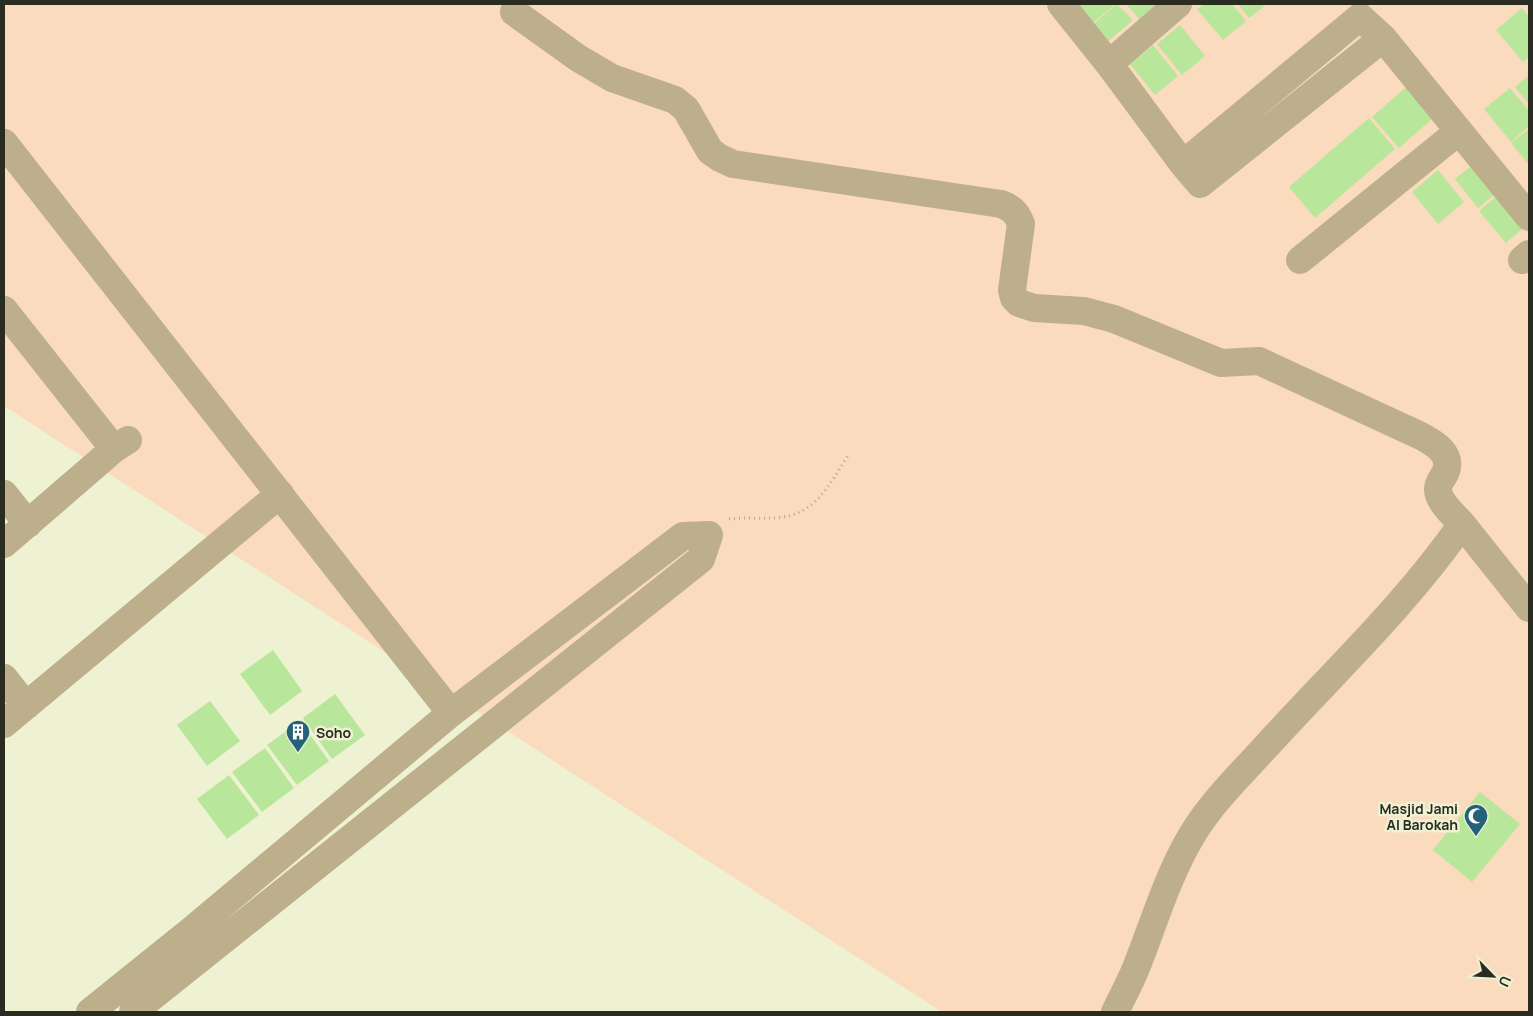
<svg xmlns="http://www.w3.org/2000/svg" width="1533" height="1016" viewBox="0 0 1533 1016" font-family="Manrope,sans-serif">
	<rect width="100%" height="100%" fill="#eff1d3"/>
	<path fill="#fadbbd" d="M4 4H1529V1012H942L4 406Z"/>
	<path fill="#b8e69a" d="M1079 4H1116L1089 26 1074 8Z
		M1117 4 1133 20 1105 44 1090 27Z
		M1126 4H1161L1141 21Z
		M1204 4H1232L1246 21 1223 40 1197 9Z
		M1238 4H1267L1249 18Z
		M1522 8 1529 17V57L1523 62 1496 30Z
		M1180 25 1205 56 1182 75 1157 44Z
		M1153 45 1178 76 1155 95 1130 64Z
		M1529 75V104L1515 87Z
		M1412 82 1439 113 1399 148 1372 117Z
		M1510 88 1529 111V126L1511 142 1484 109Z
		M1369 118 1395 149 1315 218 1289 187Z
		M1529 129V165L1511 143Z
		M1481 158 1504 187 1478 208 1455 179Z
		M1438 170 1464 202 1438 224 1412 192Z
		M1505 189 1529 223 1506 243 1479 211Z
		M273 650 302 691 270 715 240 674Z
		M335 694 365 735 332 759 303 718Z
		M210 701 240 741 207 766 177 725Z
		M300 721 329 761 297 785 267 745Z
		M265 748 294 788 262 812 232 772Z
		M229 775 259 815 227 839 197 799Z
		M1480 792 1520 824 1472 882 1433 850Z"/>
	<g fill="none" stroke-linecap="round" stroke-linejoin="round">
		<path stroke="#aaac95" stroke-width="3" stroke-dasharray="1 4" stroke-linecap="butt" d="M729 519C745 517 761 519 776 518 817 515 829 484 849 454"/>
		<path stroke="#bdaf8c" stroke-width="28" d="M1061 4 1109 64 1183 164 1200 184 1383 38
			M514 12 578 58 612 78 675 100 686 109 710 151 720 158 733 164 1001 204C1012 208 1017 213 1021 224L1012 290 1014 298 1019 303 1034 308 1084 311 1114 319 1221 363 1259 361 1421 436C1434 443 1452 453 1446 471 1444 477 1438 482 1438 489 1438 502 1454 515 1462 524 1407 603 1337 669 1272 740 1245 770 1213 800 1192 835 1167 877 1154 923 1136 968 1130 983 1122 997 1115 1012
			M1109 64 1178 4
			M4 143 451 713
			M1183 164 1360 17 1383 38 1529 217
			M1300 260 1459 131
			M1522 260 1529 254
			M4 310 114 449
			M4 494 28 524
			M1462 524 1529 608
			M4 544 114 449 128 440
			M4 678 26 706
			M4 724 280 494
			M90 1012 192 930 451 713 683 536 709 535 701 559 133 1012"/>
	</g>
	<defs>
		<symbol id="building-pin" viewBox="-11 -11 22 30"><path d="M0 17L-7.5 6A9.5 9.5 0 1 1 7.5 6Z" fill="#246279" stroke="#eff1d3"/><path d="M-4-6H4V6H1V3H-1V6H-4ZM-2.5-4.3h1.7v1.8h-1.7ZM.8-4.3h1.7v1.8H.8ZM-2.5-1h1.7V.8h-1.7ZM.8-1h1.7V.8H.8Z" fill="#fff"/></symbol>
		<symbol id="mosque-pin" viewBox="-11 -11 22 30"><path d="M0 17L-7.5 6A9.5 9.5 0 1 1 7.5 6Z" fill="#246279" stroke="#eff1d3"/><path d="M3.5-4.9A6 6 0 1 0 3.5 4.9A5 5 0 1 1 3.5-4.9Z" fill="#fff"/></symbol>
	</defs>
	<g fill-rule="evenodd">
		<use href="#building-pin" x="284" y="718" width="28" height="38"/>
		<use href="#mosque-pin" x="1462" y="802" width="28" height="38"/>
	</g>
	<g text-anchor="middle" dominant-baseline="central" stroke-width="5" stroke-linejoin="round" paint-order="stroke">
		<g font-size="14" font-weight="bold" fill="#2b2c21" stroke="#eff1d3" text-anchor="start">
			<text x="316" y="732">Soho</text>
			<text x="1458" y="808" text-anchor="end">Masjid Jami<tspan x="1458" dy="16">Al Barokah</tspan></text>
		</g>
	</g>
	<rect width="1533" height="1016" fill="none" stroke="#2b2c21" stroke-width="10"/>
	<g transform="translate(1493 976) rotate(114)" stroke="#eff1d3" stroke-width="4" paint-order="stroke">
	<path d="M0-4L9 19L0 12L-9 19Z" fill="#2b2c21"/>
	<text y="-8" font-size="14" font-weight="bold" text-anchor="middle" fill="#2b2c21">U</text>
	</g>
</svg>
